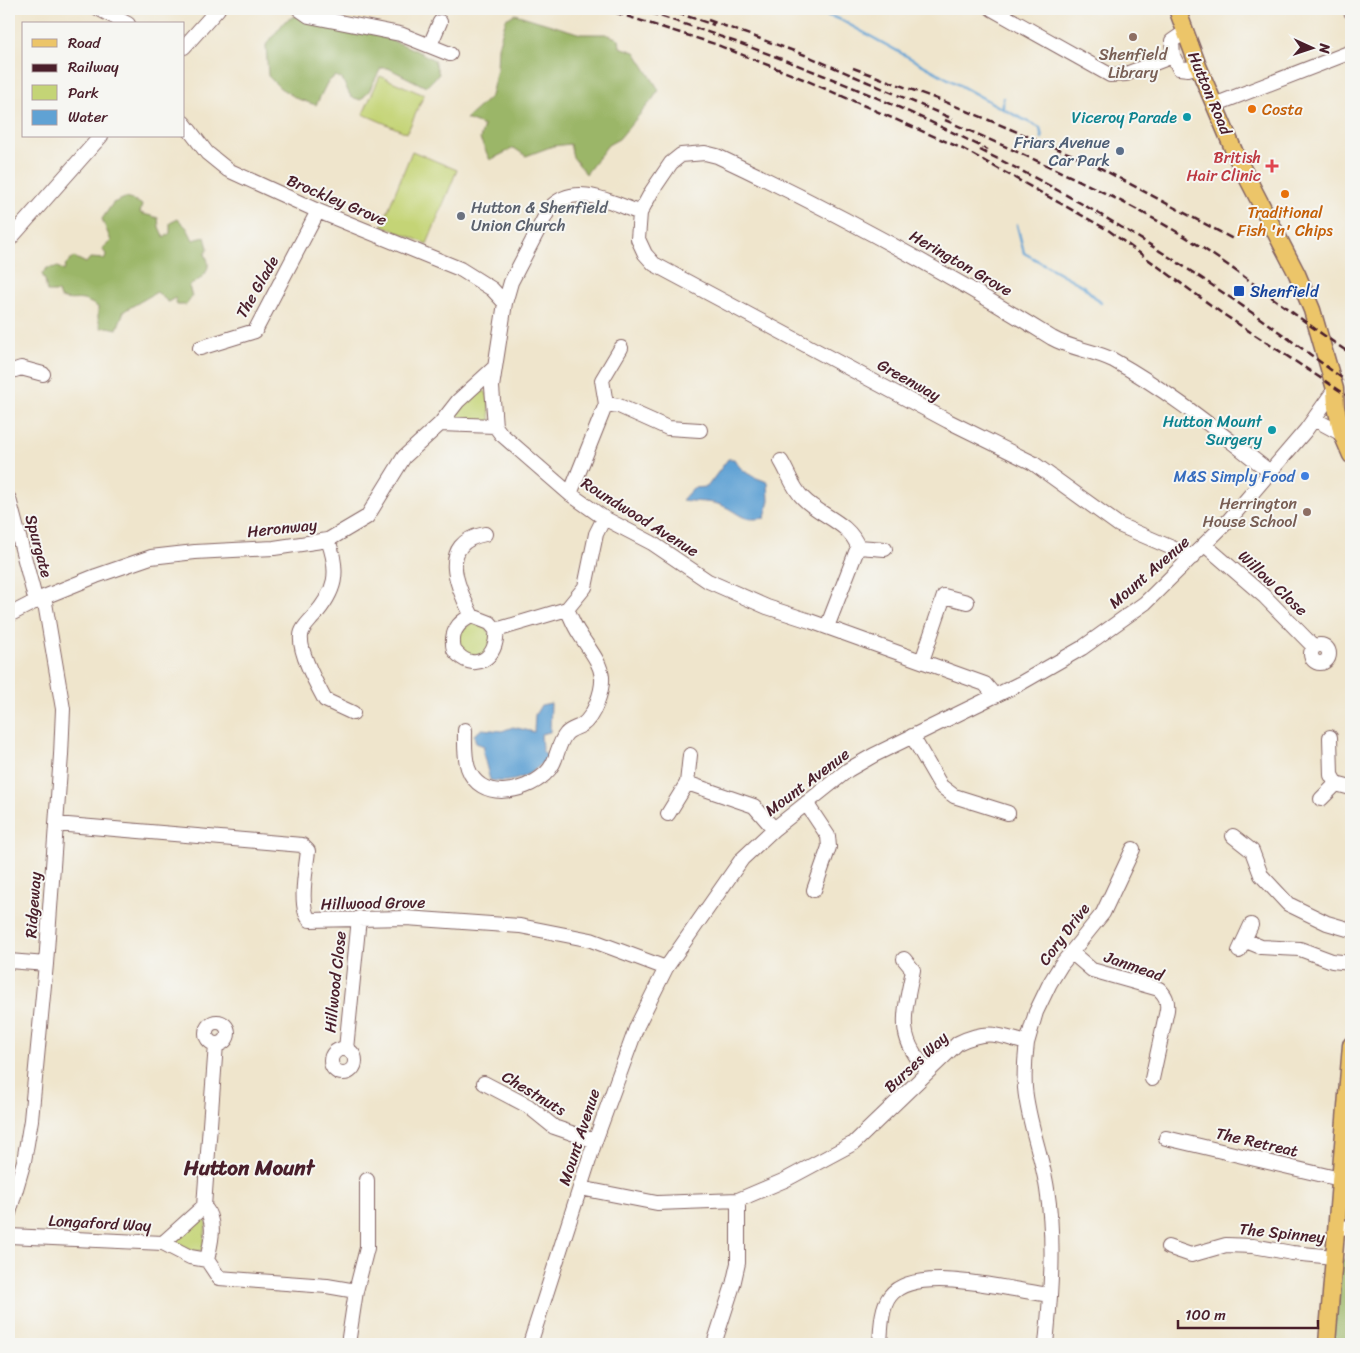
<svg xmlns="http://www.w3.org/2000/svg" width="1360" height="1353" viewBox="0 0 1360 1353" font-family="Sriracha,sans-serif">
	<rect width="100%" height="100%" fill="#f6f6f2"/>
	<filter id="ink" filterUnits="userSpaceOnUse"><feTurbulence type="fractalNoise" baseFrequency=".02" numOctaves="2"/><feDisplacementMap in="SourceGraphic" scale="10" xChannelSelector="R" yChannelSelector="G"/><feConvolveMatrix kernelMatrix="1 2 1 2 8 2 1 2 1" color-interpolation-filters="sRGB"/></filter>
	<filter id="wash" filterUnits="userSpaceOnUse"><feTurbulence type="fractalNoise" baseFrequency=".0096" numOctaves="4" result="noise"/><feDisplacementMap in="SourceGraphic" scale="20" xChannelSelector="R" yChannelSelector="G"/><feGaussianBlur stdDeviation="1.12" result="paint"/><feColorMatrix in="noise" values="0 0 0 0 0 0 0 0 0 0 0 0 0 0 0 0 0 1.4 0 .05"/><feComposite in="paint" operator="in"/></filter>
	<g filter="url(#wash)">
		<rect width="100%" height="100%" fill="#efe5cc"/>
		<path fill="#c4d476" stroke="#877a50" d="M380 76 424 95 407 133 363 114Z
			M412 151 457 170 427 244 382 225Z
			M480 391H485L488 396 491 422H451L457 409Z
			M473 622 487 628 492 640 485 655 467 658 456 639 458 633Z
			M204 1216 207 1219 203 1249C195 1255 182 1248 176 1240Z"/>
		<path fill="#9bb667" stroke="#726a49" d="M515 14 581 34H606L619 39 620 47 635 52 659 90 652 100 619 139 608 145 586 174 573 157 570 144 553 146 526 156 514 148 490 160 480 139 484 126 466 119 491 96 497 69 498 47 506 19Z
			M295 16C344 26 391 35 434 60L439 74 426 87 388 68H381L369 91 361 100 351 97 342 79 335 76 327 83 316 105 298 99 280 88 268 76 266 45 285 21Z
			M125 198 136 201 142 205 140 213 158 218 159 227 164 238 170 233V223L178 219 187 228 193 240 205 237 208 248 205 254C214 270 202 279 189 286L192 297 186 305H177L175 298 168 302 157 292 124 311 117 329 108 327 101 328 98 318V307C77 294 79 303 60 298L58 292H47L45 280 42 274 47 268 58 267 64 271 66 264 74 257 86 263 90 258 105 259 106 254 102 249 111 241 102 219 113 203Z
			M1341 1259 1347 1260 1351 1264V1344H1327Z"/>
		<path fill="#60a2d4" stroke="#556080" d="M728 459H734C742 473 753 477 768 482L769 500 765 518C740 522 741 513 721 505 710 501 694 502 682 500L693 488 707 487Z
			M551 703 550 732 541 734 542 750 548 757C532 775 515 785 490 780L483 753 484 746 476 743 474 735 482 729 502 731 513 727 534 732 535 715 541 705Z"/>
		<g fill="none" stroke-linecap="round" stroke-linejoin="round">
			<path stroke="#60a2d4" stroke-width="2.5" d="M807 9 839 19 1003 109
				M1003 98V109L1040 128 1042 138
				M1017 225 1024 253 1083 286 1101 303"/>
		</g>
	</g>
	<g filter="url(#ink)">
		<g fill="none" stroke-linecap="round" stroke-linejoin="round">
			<defs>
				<path id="minor" d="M99 9 128 24
					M299 9 309 16 400 34 450 54
					M992 9 1110 75 1126 74 1173 56
					M1350 9 1351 12
					M1185 32 1172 41 1173 56 1179 68 1188 69 1198 66
					M430 45 440 22
					M184 47 218 9
					M1214 105 1351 52
					M184 123 207 153 228 170 318 211 460 269 492 289 505 303
					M640 213C611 202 574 181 549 209L511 282 505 303 492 387 495 426 501 434 570 494 604 518 652 543 708 581 767 607 810 621 985 684 995 696
					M9 240 101 136
					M200 348 255 331 318 211
					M9 372 21 368 43 374
					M606 404 602 380 621 348
					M1314 419 1342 434
					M440 424 495 426
					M781 461C788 472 793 489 803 498 820 516 849 522 858 547L885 549
					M570 494 606 404 619 406 668 428 700 430
					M9 499 36 602
					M485 534C437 543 457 587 472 616L490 623 496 630 567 609 585 587 596 534 604 518
					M328 540C340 573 336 591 313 617 309 622 301 629 301 636 299 653 317 685 325 700L353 713
					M1206 546 1265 597 1314 647
					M1193 557 1119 525 1033 463 948 421 654 264 645 254 638 239 640 213 652 191 671 163 681 155 705 153 717 156C832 210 944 271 1052 338 1071 349 1093 350 1113 360 1169 391 1220 433 1270 472
					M9 615 44 597 96 576 151 557 195 552 274 548 328 540 367 517 404 457 440 424 458 401 494 368
					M472 616C457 622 450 634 454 650 473 675 499 658 496 630
					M827 627 858 547
					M1311 654a9 9 0 1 1 18 0a9 9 0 1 1-18 0Z
					M922 661 944 596 967 602
					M465 730C465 743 464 756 468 768 480 802 524 793 545 774 558 763 556 746 566 734 570 729 577 728 582 725 594 717 603 690 602 677 600 660 587 647 579 633 574 626 571 617 567 609
					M912 736 941 786 954 796 1008 813
					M1330 737 1331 775 1336 784 1351 788
					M687 783 754 806 774 829
					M1321 799 1336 784
					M806 803 828 836 829 847 814 890
					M668 814 687 783 690 755
					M56 824 302 845 308 851C306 868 298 909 310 920L406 918 520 926 591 940 666 968
					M1233 836 1252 851 1261 875 1288 904 1327 923 1351 930
					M1244 940 1261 947 1300 949 1332 961 1351 963
					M1239 951 1251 925
					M1071 952 1092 970 1159 989C1166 996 1168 1001 1167 1010L1152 1079
					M904 959 913 970C905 1012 894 1038 929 1071
					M9 961 46 964
					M206 1033a11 11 0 1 1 22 0a11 11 0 1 1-22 0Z
					M1027 1043 1036 1012 1050 983 1061 965 1103 913 1133 849
					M331 1061a12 12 0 1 1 24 0a12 12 0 1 1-24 0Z
					M346 1049 359 918
					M484 1083 528 1106 554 1127 595 1141
					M1166 1138 1340 1179
					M580 1188 657 1203 738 1200 785 1180 854 1143 958 1043C988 1029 997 1035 1027 1043 1025 1058 1024 1073 1025 1088 1028 1122 1042 1155 1047 1189 1055 1240 1051 1293 1046 1344
					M9 1213 24 1161 31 1120 46 964 61 755 63 709 44 597
					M1337 1227 1351 1228
					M9 1236 163 1243 190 1257 207 1260 219 1278 327 1286 356 1291
					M163 1243 204 1206
					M1168 1247 1191 1255 1226 1245 1253 1246 1292 1253 1334 1257
					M207 1260C211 1242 217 1222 204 1206L216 1044
					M348 1344 356 1291 367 1248V1180
					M530 1344 595 1141 637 1026 666 968 742 859 774 829 848 770 874 755 1021 683 1082 648 1145 603 1229 520 1306 430 1335 389
					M714 1344 733 1285 738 1263V1200
					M880 1344C881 1330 881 1307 890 1296 915 1263 1014 1291 1050 1295"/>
				<path id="major" d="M1177 9 1198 66 1237 158 1297 274 1312 310 1335 389 1336 407 1342 434 1351 455
					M1327 1344 1351 1045"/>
			</defs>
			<use href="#minor" stroke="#846463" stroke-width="16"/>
			<use href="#major" stroke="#846463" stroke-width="19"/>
			<use href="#minor" stroke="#fff" stroke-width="14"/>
			<use href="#major" stroke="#ecc569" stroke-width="16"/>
			<path stroke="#4a1f2b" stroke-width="2.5" stroke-dasharray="8 4" stroke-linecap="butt" d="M604 9 715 44 803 79 963 149 1108 230 1223 314 1351 398
				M638 9C758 47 876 93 988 150
				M665 9 714 25
				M708 20 805 55 953 119
				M853 68 948 103 1089 162 1235 240
				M945 120C1027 156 1108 191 1184 236 1242 272 1294 316 1351 354
				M980 150C1112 214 1235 297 1351 385"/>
		</g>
	</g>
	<g fill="#8d6e63" stroke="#f6f6f2" stroke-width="2">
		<circle cx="1133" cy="37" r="5"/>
		<circle cx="1307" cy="512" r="5"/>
	</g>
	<g fill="#e8710a" stroke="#f6f6f2" stroke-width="2">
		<circle cx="1252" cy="109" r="5"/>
		<circle cx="1285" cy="194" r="5"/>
	</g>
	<g fill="#0f9aa8" stroke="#f6f6f2" stroke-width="2">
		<circle cx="1187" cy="117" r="5"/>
		<circle cx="1272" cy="430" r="5"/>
	</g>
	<circle fill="#5c6f8a" stroke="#f6f6f2" stroke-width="2" cx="1120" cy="151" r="5"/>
	<path fill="#e0444e" stroke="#f6f6f2" stroke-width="2" d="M1269.5 158.5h5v5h5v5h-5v5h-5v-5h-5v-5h5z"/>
	<circle fill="#6b7280" stroke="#f6f6f2" stroke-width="2" cx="461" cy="216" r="5"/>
	<rect fill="#1a4fb4" stroke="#f6f6f2" stroke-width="2" x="1233" y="285" width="12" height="12" rx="2.5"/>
	<circle fill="#3f7fe0" stroke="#f6f6f2" stroke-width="2" cx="1305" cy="476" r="5"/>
	<g text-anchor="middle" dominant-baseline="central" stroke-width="4" stroke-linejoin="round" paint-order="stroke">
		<g font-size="16" fill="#785e54" stroke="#f6f6f2">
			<text x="1133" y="54">Shenfield<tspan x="1133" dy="18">Library</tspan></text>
			<text x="1297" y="503" text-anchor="end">Herrington<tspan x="1297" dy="18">House School</tspan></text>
		</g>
		<g font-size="16" fill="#4a1f2b" stroke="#f6f6f2">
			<text transform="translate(1210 93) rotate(67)">Hutton Road</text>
			<text transform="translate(337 200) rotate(23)">Brockley Grove</text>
			<text transform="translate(961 263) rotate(30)">Herington Grove</text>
			<text transform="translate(257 287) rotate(-60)">The Glade</text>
			<text transform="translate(909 380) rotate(29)">Greenway</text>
			<text transform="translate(640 517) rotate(32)">Roundwood Avenue</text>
			<text transform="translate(282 528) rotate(-6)">Heronway</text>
			<text transform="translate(39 546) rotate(75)">Spurgate</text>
			<text transform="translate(1149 572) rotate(-41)">Mount Avenue</text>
			<text transform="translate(1273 583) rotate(43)">Willow Close</text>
			<text transform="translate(807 782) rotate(-37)">Mount Avenue</text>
			<text transform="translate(373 903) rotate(-1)">Hillwood Grove</text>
			<text transform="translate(33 905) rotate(-86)">Ridgeway</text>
			<text transform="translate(1064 934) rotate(-53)">Cory Drive</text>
			<text transform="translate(1134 966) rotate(19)">Janmead</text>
			<text transform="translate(335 982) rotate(-84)">Hillwood Close</text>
			<text transform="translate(916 1062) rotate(-43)">Burses Way</text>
			<text transform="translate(534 1093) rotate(31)">Chestnuts</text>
			<text transform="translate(579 1137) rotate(-72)">Mount Avenue</text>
			<text transform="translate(1257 1142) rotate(13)">The Retreat</text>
			<text transform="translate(100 1223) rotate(3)">Longaford Way</text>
			<text transform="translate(1282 1233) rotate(6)">The Spinney</text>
		</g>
		<g font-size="16" fill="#c56008" stroke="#f6f6f2" text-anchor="start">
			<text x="1262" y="109">Costa</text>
			<text x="1285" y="212" text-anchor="middle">Traditional<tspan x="1285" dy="18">Fish 'n' Chips</tspan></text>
		</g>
		<g font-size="16" fill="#0d838f" stroke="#f6f6f2" text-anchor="end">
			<text x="1177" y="117">Viceroy Parade</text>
			<text x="1262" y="421">Hutton Mount<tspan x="1262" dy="18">Surgery</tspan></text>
		</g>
		<g font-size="16" fill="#4e5e75" stroke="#f6f6f2" text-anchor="end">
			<text x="1110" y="142">Friars Avenue<tspan x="1110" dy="18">Car Park</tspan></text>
		</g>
		<g font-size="16" fill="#be3a42" stroke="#f6f6f2" text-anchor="end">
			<text x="1261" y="157">British<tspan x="1261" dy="18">Hair Clinic</tspan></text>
		</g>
		<g font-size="16" fill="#5b616d" stroke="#f6f6f2" text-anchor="start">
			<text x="471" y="207">Hutton &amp; Shenfield<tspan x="471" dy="18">Union Church</tspan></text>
		</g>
		<g font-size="16" fill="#164399" stroke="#f6f6f2" text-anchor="start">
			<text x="1250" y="291">Shenfield</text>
		</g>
		<g font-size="16" fill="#366cbe" stroke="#f6f6f2" text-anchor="end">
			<text x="1295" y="476">M&amp;S Simply Food</text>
		</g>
		<g font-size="21" font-weight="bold" fill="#4a1f2b" stroke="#f6f6f2">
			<text x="249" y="1168">Hutton Mount</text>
		</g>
	</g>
	<rect width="1360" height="1353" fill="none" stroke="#f6f6f2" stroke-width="30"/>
	<rect x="22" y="22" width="162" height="115" fill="#f6f6f2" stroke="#b1a0a2"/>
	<rect x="32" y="39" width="25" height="8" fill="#ecc569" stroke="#b1a0a2"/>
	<text x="68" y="48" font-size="15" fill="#4a1f2b">Road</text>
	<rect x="32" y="64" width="25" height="8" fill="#4a1f2b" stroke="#b1a0a2"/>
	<text x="68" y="72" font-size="15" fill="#4a1f2b">Railway</text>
	<rect x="32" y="85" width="25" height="15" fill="#c4d476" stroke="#b1a0a2"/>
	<text x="68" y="98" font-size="15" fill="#4a1f2b">Park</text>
	<rect x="32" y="110" width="25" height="15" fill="#60a2d4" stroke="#b1a0a2"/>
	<text x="68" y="122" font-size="15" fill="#4a1f2b">Water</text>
	<g transform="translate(1312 48) rotate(93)" stroke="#f6f6f2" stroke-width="4" paint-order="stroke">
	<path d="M0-4L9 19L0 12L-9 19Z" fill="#4a1f2b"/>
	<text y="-8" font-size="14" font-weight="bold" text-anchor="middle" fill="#4a1f2b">N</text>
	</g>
	<path d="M1178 1320v8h140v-8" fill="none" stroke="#4a1f2b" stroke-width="2.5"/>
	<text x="1185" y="1320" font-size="15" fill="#4a1f2b" stroke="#f6f6f2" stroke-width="4" paint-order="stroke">100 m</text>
</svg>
